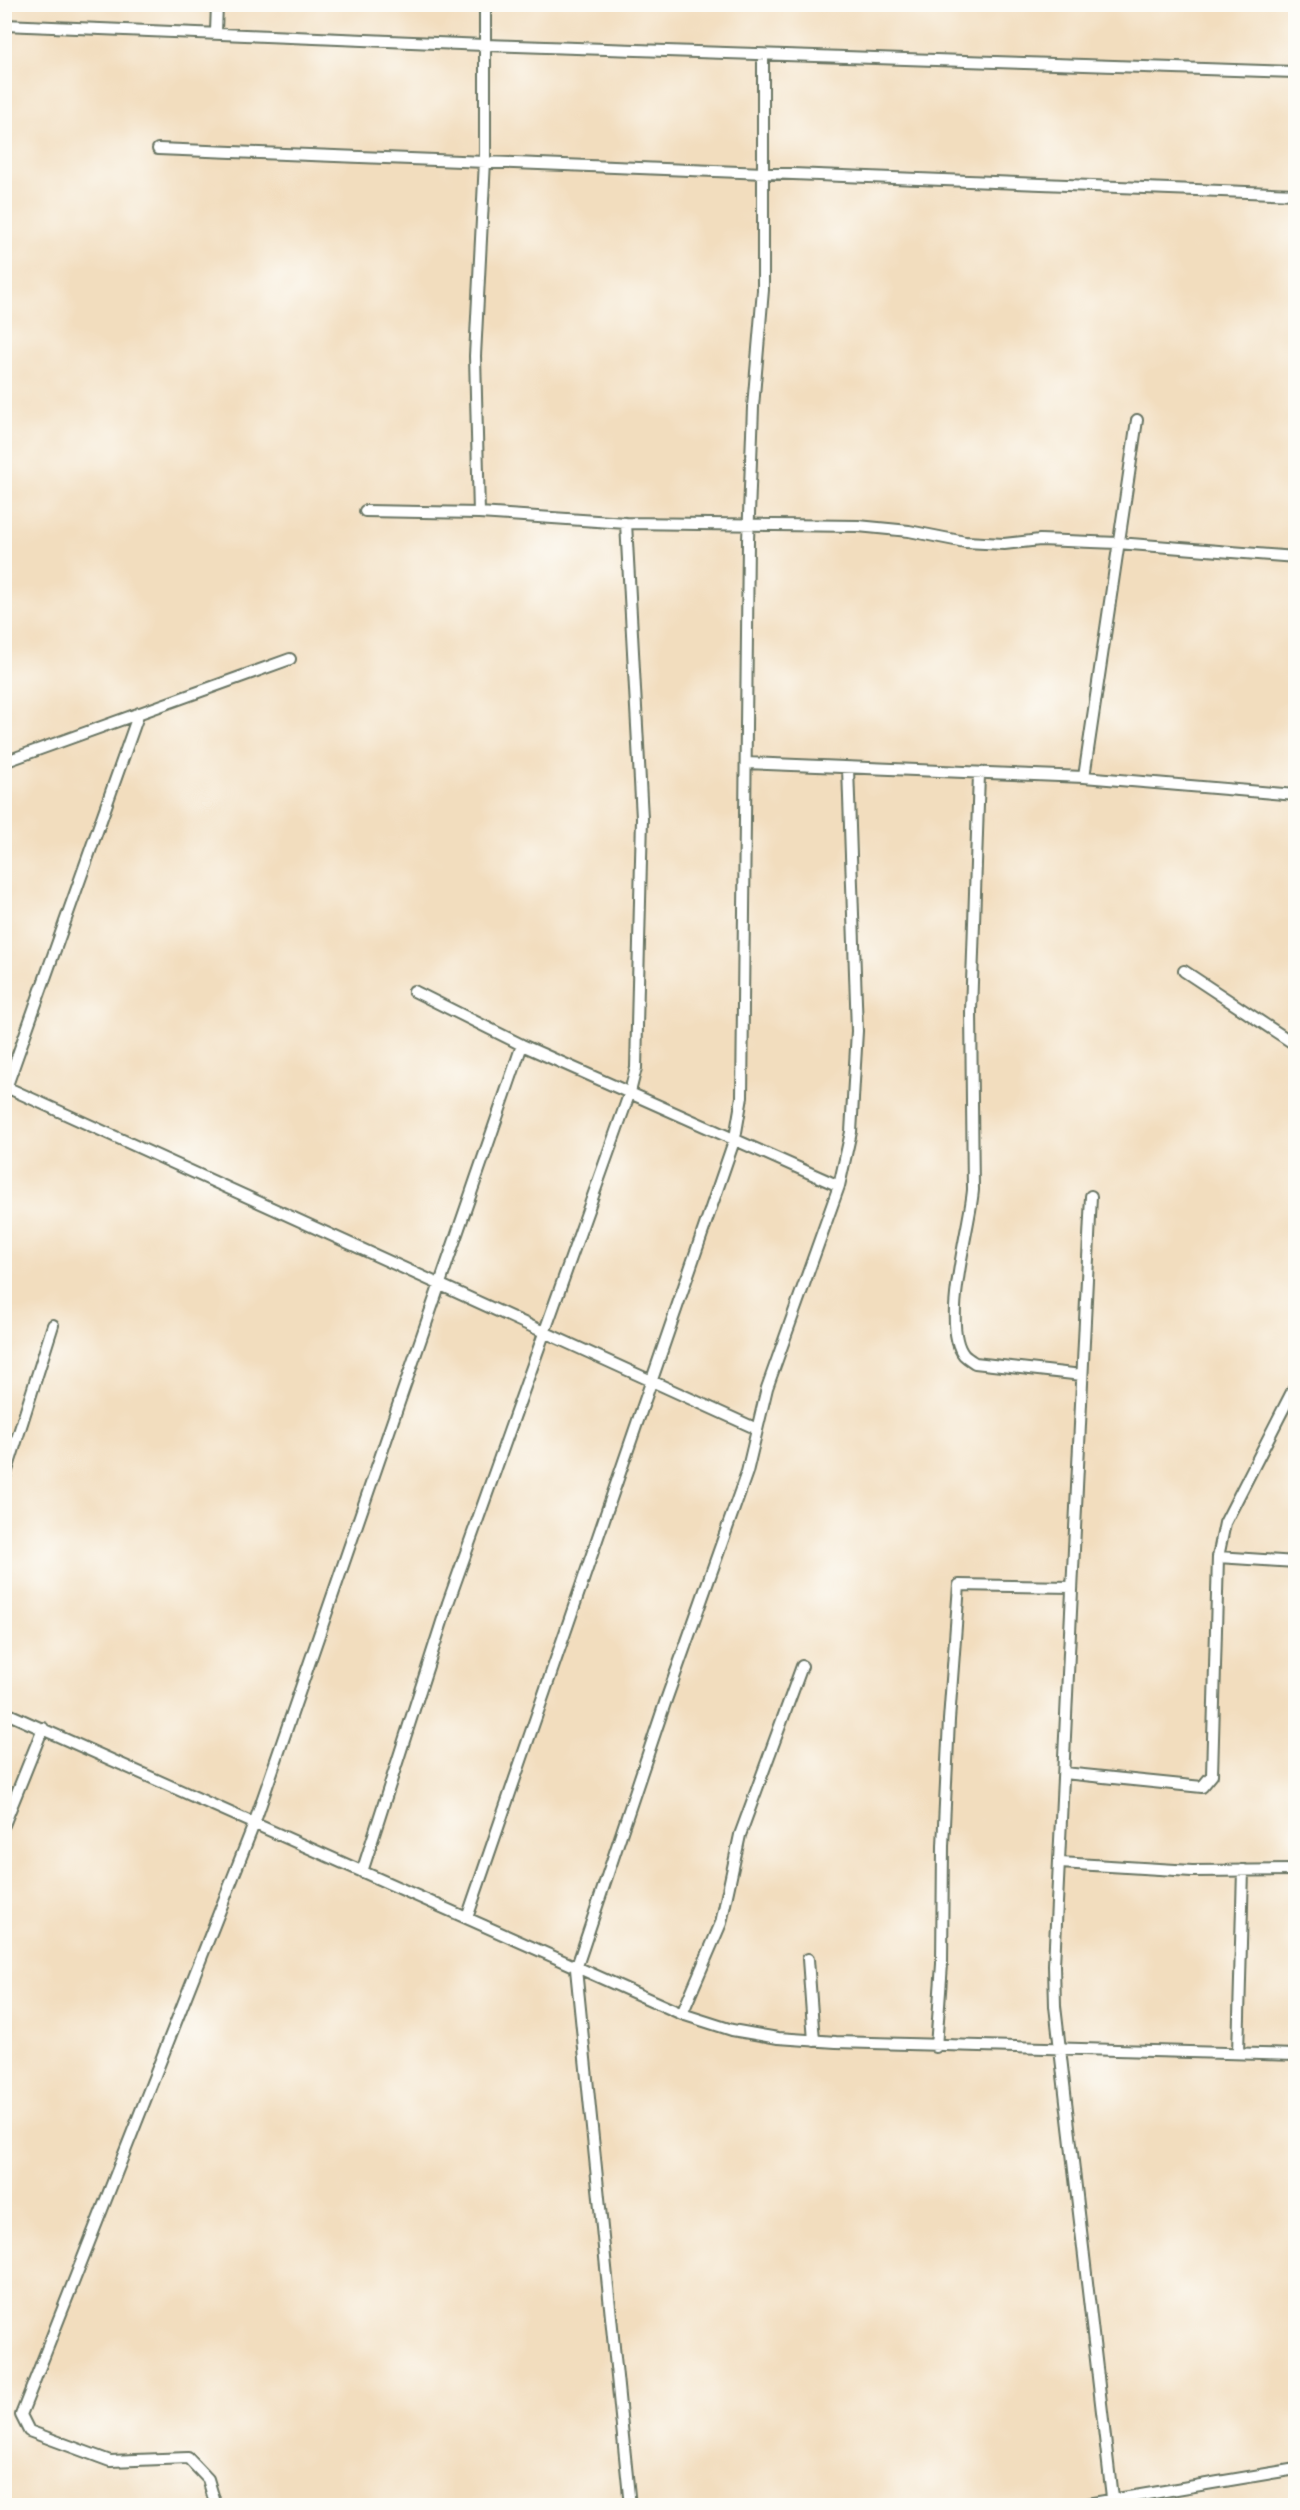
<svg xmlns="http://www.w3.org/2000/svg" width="1300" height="2510" viewBox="0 0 1300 2510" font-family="'EB Garamond',serif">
	<rect width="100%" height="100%" fill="#fdfcf7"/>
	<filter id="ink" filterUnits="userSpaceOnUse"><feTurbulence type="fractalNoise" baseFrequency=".0167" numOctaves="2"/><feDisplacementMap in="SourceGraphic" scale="12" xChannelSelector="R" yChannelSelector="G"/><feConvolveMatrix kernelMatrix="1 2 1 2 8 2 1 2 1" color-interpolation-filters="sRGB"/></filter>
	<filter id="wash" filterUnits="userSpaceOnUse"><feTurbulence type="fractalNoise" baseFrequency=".008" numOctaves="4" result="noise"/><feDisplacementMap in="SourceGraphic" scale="24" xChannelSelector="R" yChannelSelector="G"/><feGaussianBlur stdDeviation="1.35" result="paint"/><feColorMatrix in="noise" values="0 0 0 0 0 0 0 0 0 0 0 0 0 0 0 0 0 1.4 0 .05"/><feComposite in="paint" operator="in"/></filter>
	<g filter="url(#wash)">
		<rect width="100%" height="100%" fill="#f2ddbe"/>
	</g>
	<g filter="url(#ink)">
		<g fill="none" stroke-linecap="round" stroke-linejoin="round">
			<defs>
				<path id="minor" d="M4 25 484 45 1296 72
					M216 32 217 4
					M158 149 1296 194
					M365 511 479 513 626 523 858 526 909 531 965 542 1004 544 1040 540 1118 543 1296 557
					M479 513 475 356 485 161V4
					M4 762 290 659
					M746 763 1084 777 1296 795
					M979 774 971 1012 973 1190C970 1227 940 1326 964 1355 967 1358 972 1361 975 1363L1082 1375
					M1084 777 1137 420
					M1184 971 1296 1045
					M414 991 522 1045 839 1186
					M6 1087 757 1429
					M5 1091 139 713
					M1091 1196 1054 1965 1055 2006 1112 2498
					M4 1480 53 1325
					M1218 1557 1296 1562
					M4 1712 682 2014 732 2030 778 2038 836 2042 1296 2055
					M1064 1773 1202 1787 1212 1775 1218 1557 1225 1523 1296 1384
					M4 1825 43 1728
					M1060 1863 1192 1871 1296 1870
					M362 1872 448 1603 630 1092 636 1068 642 818 626 523
					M467 1918 735 1138 742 1097 748 541 753 407 763 290V55
					M808 1959 814 2041
					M682 2014 721 1923 740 1835 802 1666
					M936 2047 942 1964 943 1846 949 1720 959 1585 1072 1587
					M1238 2053 1243 1870
					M216 2506 208 2479 188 2458 110 2461 29 2431 21 2415 254 1824 522 1045
					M630 2506 576 1969 665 1703 747 1472 767 1388 839 1186 851 1132 857 1031 848 768
					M1075 2506 1296 2469"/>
			</defs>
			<use href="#minor" stroke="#697564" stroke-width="14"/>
			<use href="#minor" stroke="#fff" stroke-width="10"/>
		</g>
	</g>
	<rect width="1300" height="2510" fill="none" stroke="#fdfcf7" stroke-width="24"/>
</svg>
